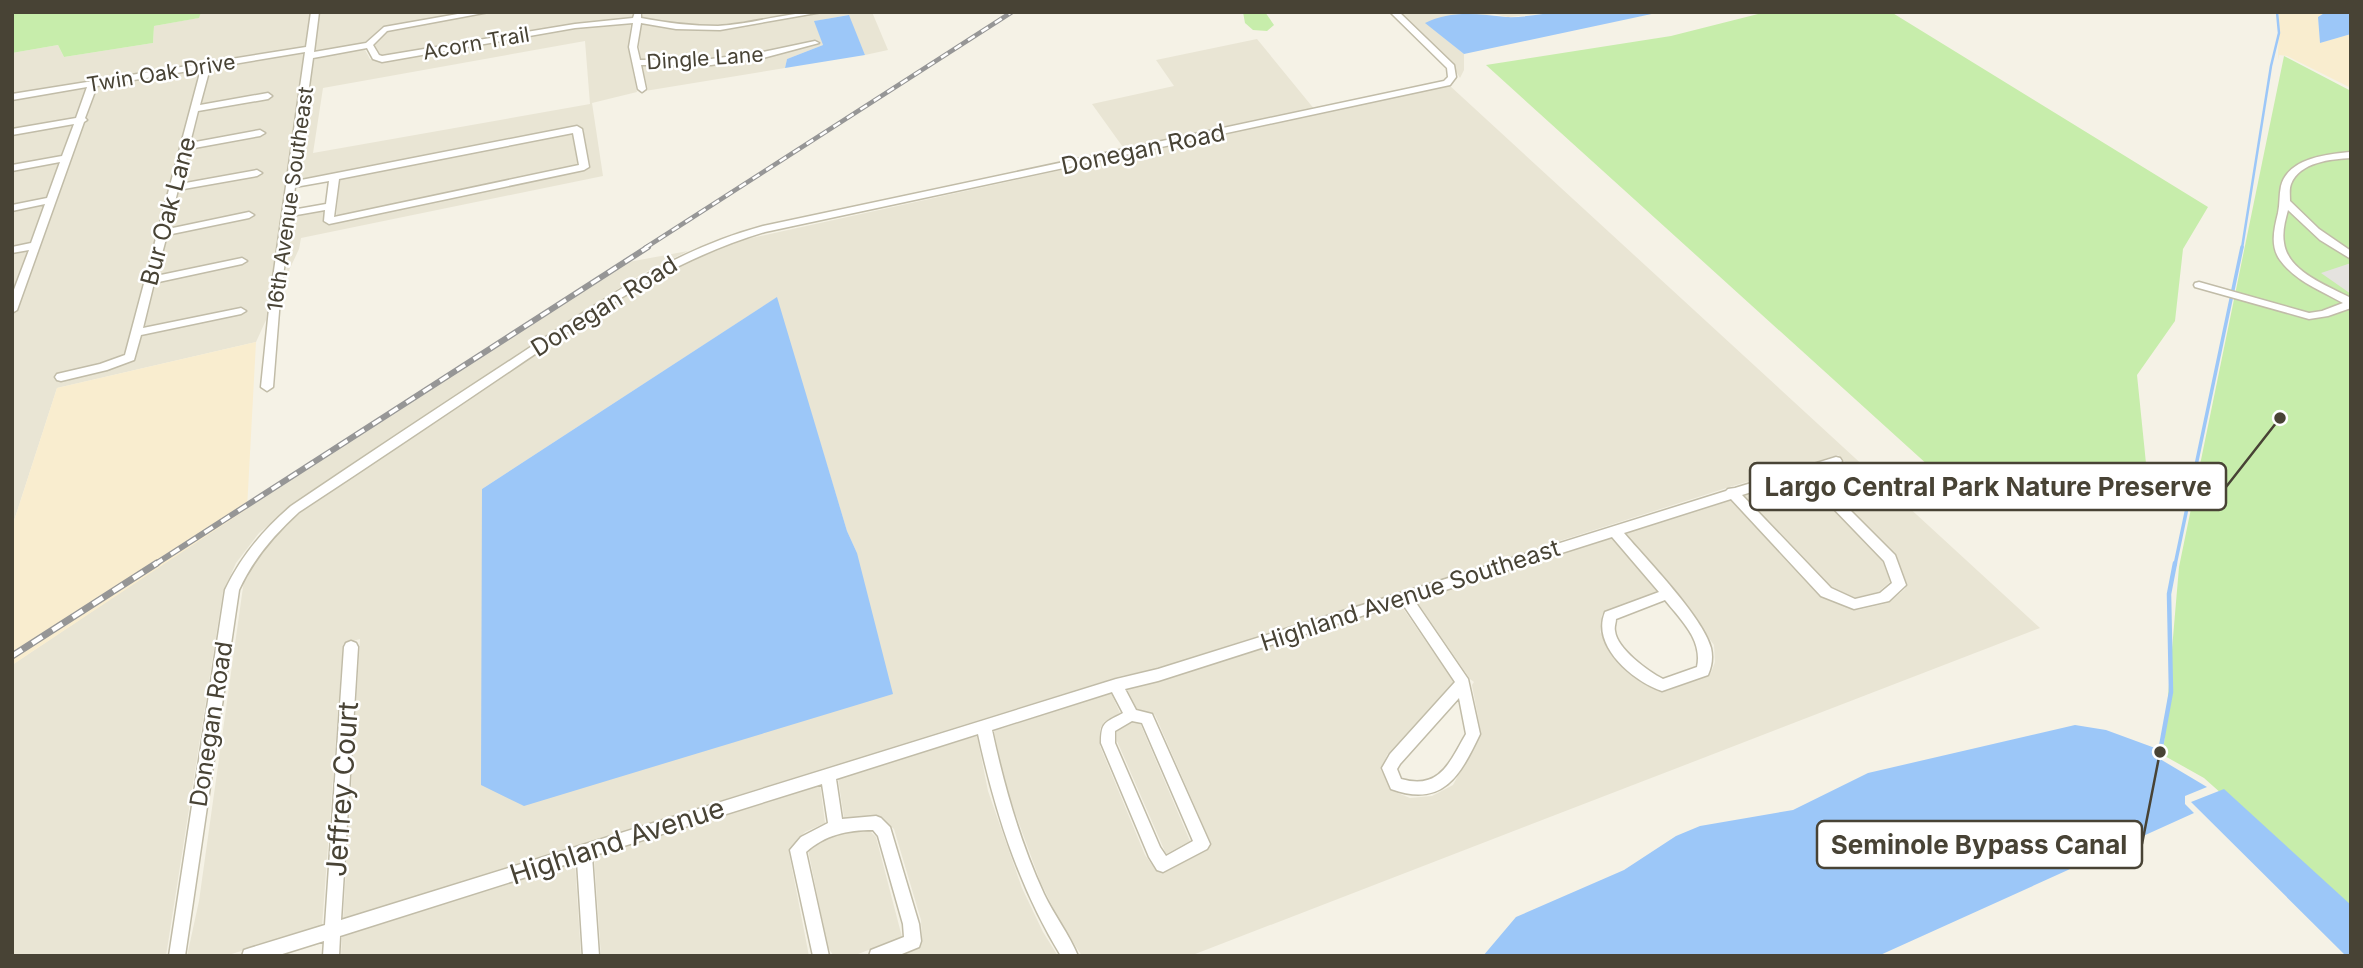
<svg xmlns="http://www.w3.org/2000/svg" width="2363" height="968" viewBox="0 0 2363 968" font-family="Inter,sans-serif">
	<rect width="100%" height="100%" fill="#f5f2e6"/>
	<path fill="#e9e5d4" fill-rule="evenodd" d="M201 12H310L266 320 256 342 57 388 12 527V53L58 45 64 57 153 43 154 26 198 18Z
		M320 12H474L382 27 365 43 314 53Z
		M497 12H634L632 18 575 24 385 57 381 55 374 44 388 31Z
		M644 12H806L709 27 678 25 642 18Z
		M829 12H872L888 50 865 55 848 15 815 21 823 45 787 59 785 68 645 91 648 90 642 64 764 57 821 44 819 41 763 53 712 59 641 60 639 46 641 23 684 30H719Z
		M1399 12H1561L1508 17 1494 14 1426 23 1464 54V70L1460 78 1447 57Z
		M631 22 628 48 637 92 592 103 603 176 301 238 299 249 285 279 294 215 324 210 323 222 329 224 584 170 590 166 583 129 577 127 298 181 314 57 364 48 370 59 382 61 575 28ZM585 41 590 104 313 153 323 88Z
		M1257 39 1315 110 1125 150 1092 104 1174 86 1156 60Z
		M1449 85 2040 628 1190 956H1082L1060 922 1040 881 1005 785 994 731 1111 693 1120 713 1104 722 1100 729V746L1145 855 1155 869 1167 871 1206 851 1210 841 1155 715 1137 709 1127 689 1160 681 1400 604 1454 682 1387 755 1381 770 1393 791 1410 798 1432 796 1453 785 1481 733 1472 685 1474 682 1470 679 1415 599 1612 537 1657 592 1605 611 1602 615 1600 632 1626 671 1641 682 1667 691 1711 673 1715 662 1714 645 1679 597 1625 533 1730 499 1823 597 1858 610 1888 603 1905 589 1906 585 1897 559 1813 473 1846 463 1838 455 1733 486 1156 669 1121 676 818 770 343 920 360 639 343 644 322 926 225 956H187L199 901 244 580 252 562 272 535 330 489 648 279 724 244ZM776 298 847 531 857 553 482 489Z
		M572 133 578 166 336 217 340 178Z
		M688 251 640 275 605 297 320 485 259 533 236 563 223 592 166 956H12V665L247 508 623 263Z
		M1801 477 1882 560 1890 582 1878 592 1853 598 1831 589 1742 495Z
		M1132 722 1140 723 1190 841 1166 854 1117 741V731Z
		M977 736 988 791 1022 888 1043 932 1058 956H901L916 948 922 938 921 920 894 829 878 816 844 818 838 778Z
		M820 784 825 823 805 832 792 846 789 853 809 956H601L594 856Z
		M861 830 870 831 876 837 902 937 853 956H834L828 948 808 850 816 841 836 834Z
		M575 863 581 956H341L342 935Z"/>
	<path fill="#f9edcf" d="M2279 12H2326L2318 17 2320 43 2351 34V88L2287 56 2279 55 2278 60Z
		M256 342 247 509 12 665V527L57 388Z"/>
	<path fill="#c7edab" d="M12 12H201L199 18 154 26 153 43 64 57 58 45 12 53Z
		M1243 12H1265L1274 25 1267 31 1253 30 1245 23Z
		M1766 12H1891L2208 207 2183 249 2175 321 2137 375 2148 483 2059 503 1972 505 1486 65 1671 36Z
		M2284 56 2351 91V909L2204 778 2163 755 2179 567Z"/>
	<path fill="#e5e3df" d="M2351 263V294L2321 273Z"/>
	<path fill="#9cc7f8" d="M1561 12H1661L1464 54 1425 23C1450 10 1479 14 1506 17 1523 18 1543 13 1561 12Z
		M2326 12H2351V34L2320 43 2318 17Z
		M849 15 865 55 785 68 787 59 823 45 814 21Z
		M777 297 847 531 857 553 893 694 524 806 481 785 482 489Z
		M2075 725 2106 730 2155 748V752L2160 759 2207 787 2185 796V804L2194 813 1878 956H1483L1516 917 1624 870 1676 836 1700 826 1793 810 1868 773Z
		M2224 789 2351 905V956H2346L2191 802Z"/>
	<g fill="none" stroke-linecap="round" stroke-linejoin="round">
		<path stroke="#9cc7f8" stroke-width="2.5" d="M2242 248 2271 66 2279 33 2277 12"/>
		<path stroke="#9cc7f8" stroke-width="3.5" d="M2175 565 2242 247"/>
		<path stroke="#9cc7f8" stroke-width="4.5" d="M2160 752 2171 692 2169 594 2175 563"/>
		<defs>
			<path id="minor" d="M311 12H319L314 52 366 43 384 27 469 12H489L387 31 373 45 379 55 382 56 575 24 633 18 635 12H641V18C667 23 692 26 718 26 753 24 787 12 822 12L720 30 676 29 641 23 637 47 640 60 711 59 763 52 815 41 819 43 763 58 711 65H641L646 89 642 92 638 89 629 47 633 23 575 28 382 62 373 59 367 48 313 58 296 181 577 126 582 129 589 167 584 170 329 224 324 221 325 210 291 216 280 299 273 387 267 391 261 387 270 299 305 52 210 68 200 105 268 93 272 96 268 99 198 111 190 143 260 130 265 133 260 136 189 149 180 184 257 170 262 173 257 176 178 190 168 229 249 212 254 215 249 218 167 235 156 276 242 258 247 261 242 264 154 283 143 328 241 308 246 311 241 314 141 335 134 360 107 370 61 381 57 380 55 377 57 374 100 364 125 355 201 69 97 86 85 118 87 120 84 122 17 310 12 313V295L29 250 12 253V247L31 243 45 204 12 211V205L47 198 60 162 12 171V165L62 156 74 124 12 135V129L76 118 87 87 12 100V94L306 47ZM573 133 579 165 334 217 339 179ZM329 181 326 204 292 210 295 187Z
				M1390 12H1399L1454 65 1456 77 1450 85 765 232C668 261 596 313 513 369 442 417 371 465 299 512 274 535 253 559 239 590L185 956H169L225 590C241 556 263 530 291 506 365 456 439 407 514 358 593 306 670 251 763 226L1444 81 1448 77 1447 68Z
				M2351 152V158C2331 159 2300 162 2291 184 2289 189 2290 195 2290 201L2319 229 2351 251V259L2320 240 2288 210C2285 221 2282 232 2284 243 2288 272 2328 286 2351 298V308L2328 316 2309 319 2195 287 2194 285 2195 283 2199 282 2309 313 2322 311 2343 303C2322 291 2295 281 2280 260 2270 246 2274 229 2278 213 2280 204 2279 195 2281 186 2288 158 2328 154 2351 152Z
				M1836 457 1840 458 1842 461 1840 464 1813 473 1895 555 1906 585 1889 601 1854 609 1821 596 1731 499 1624 533C1646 559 1703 617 1711 648 1713 657 1712 666 1708 675L1662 691C1633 681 1591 646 1605 612L1659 592 1612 537 1414 600 1468 679 1480 734C1460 776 1443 808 1391 789L1382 768 1390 754 1455 682 1402 603 1158 681 1125 689 1136 710 1152 714 1210 844 1207 849 1163 872 1157 870 1149 857 1101 743C1101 721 1105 723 1123 713L1112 692 992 730C1004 786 1020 842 1044 894 1054 915 1069 934 1078 956H1061C1019 887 995 812 978 734L836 779 842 819 876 816 881 818 890 827 919 924 921 941 919 947 897 956H869L871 950 904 937 903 924 878 836 873 830C847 830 825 835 806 852L829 956H813L790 850 801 837 828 823 822 784 592 856 599 956H583L577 861 340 936 339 956H323L324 941 276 956H242L244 950 250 948 325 925 344 647 346 643 351 641 356 643 358 647 341 920 1116 679 1158 669 1726 491 1728 489 1735 488ZM1802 476 1884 561 1892 583 1880 593 1855 599 1831 588 1742 495ZM1665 600C1681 620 1703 640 1697 667L1663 679C1648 671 1617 649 1615 631 1614 627 1616 623 1616 619ZM1459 698 1466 734C1449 763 1440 790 1401 779L1397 769 1400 764ZM1132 721 1142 723 1193 841 1166 856 1160 847 1115 743V731Z"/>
		</defs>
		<use href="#minor" stroke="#c1bca8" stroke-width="3"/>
		<use href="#minor" fill="#fff" fill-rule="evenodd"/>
		<defs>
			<path id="rail-far2" d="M645 248 1012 12"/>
			<path id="rail-far1" d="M154 565 648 247"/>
			<path id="rail" d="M12 656 157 563"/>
		</defs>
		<use href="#rail-far2" stroke="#969696" stroke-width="4.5"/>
		<use href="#rail-far1" stroke="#969696" stroke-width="6"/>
		<use href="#rail" stroke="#969696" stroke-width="7"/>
		<use href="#rail-far2" stroke="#fff" stroke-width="2.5" stroke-dasharray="8" stroke-linecap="butt"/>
		<use href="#rail-far1" stroke="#fff" stroke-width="3.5" stroke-dasharray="10" stroke-linecap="butt"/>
		<use href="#rail" stroke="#fff" stroke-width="4.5" stroke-dasharray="12" stroke-linecap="butt"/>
	</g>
	<g text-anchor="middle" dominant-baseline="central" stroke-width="5" stroke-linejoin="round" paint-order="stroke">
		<g font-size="21" fill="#484335" stroke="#fff">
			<text transform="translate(476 43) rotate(-10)">Acorn Trail</text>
			<text transform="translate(705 58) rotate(-4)">Dingle Lane</text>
			<text transform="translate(161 73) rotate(-9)">Twin Oak Drive</text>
			<text transform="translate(290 199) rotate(-82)">16th Avenue Southeast</text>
		</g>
		<g font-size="24" fill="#484335" stroke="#fff">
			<text transform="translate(1143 149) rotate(-12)">Donegan Road</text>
			<text transform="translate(168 211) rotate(-75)">Bur Oak Lane</text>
			<text transform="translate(604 306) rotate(-32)">Donegan Road</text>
			<text transform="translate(1410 595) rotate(-18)">Highland Avenue Southeast</text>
			<text transform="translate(211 724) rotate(-81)">Donegan Road</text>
		</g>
		<g font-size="28" fill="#484335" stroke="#fff">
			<text transform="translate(342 789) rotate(-86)">Jeffrey Court</text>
			<text transform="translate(617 841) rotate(-18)">Highland Avenue</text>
		</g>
	</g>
	<path fill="none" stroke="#484335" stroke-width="2.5" d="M2280 418L2226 487M2160 752L2142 844"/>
	<g fill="#484335" stroke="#fff" stroke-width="2.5">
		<circle cx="2280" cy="418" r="7"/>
		<circle cx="2160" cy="752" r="7"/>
	</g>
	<g fill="#fff" stroke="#484335" stroke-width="2.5">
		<rect x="1750" y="463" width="476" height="47" rx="7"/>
		<rect x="1817" y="821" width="325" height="47" rx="7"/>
	</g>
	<g font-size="26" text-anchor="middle" font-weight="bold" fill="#484335">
		<text x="1988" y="496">Largo Central Park Nature Preserve</text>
		<text x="1979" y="854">Seminole Bypass Canal</text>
	</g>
	<rect width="2363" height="968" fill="none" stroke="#484335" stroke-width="28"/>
</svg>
